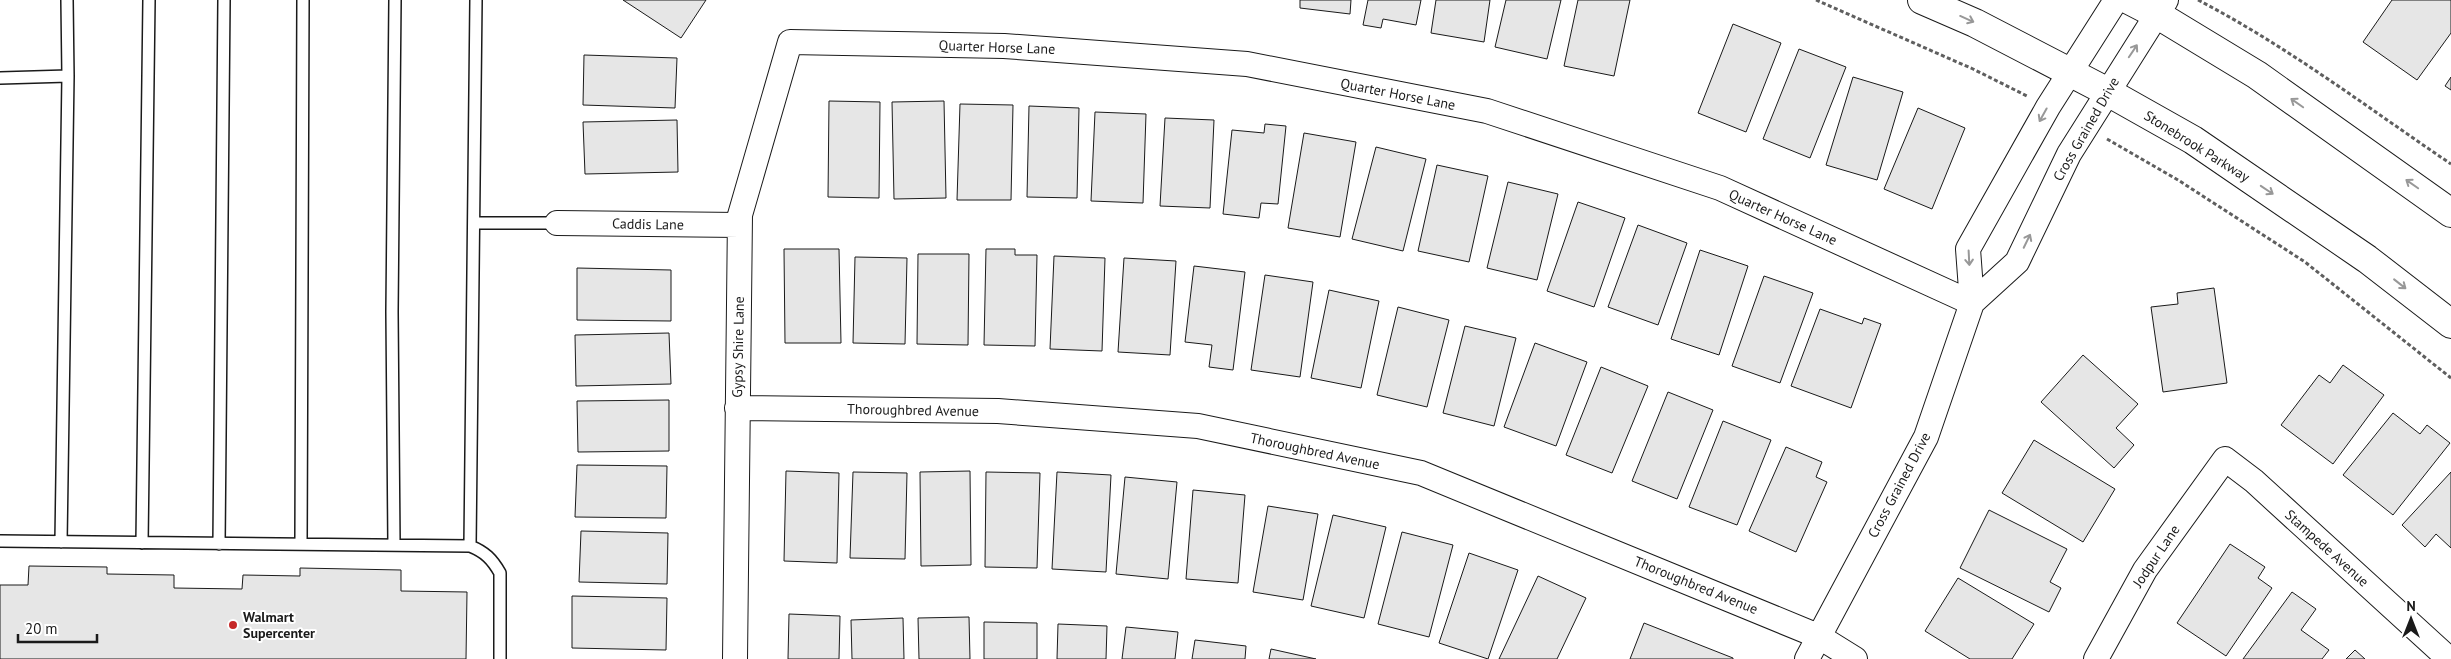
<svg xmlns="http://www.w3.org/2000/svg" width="2451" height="659" viewBox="0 0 2451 659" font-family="'PT Sans',sans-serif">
	<rect width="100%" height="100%" fill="#fff"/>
	<path fill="#e6e6e6" stroke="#1a1a1a" d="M623 0H706L681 38Z
		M1300 0H1351L1350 14 1300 8Z
		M1368 0H1421L1416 25 1383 19 1381 28 1363 25Z
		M1436 0H1490L1484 42 1431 33Z
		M1506 0H1561L1547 59 1495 47Z
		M1578 0H1630L1614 76 1564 66Z
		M2392 0H2451V33L2417 80 2363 42Z
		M1733 24 1781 43 1746 132 1698 113Z
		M1799 49 1846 67 1810 158 1763 139Z
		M584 55 677 58 675 108 583 105Z
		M1853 77 1903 92 1877 180 1826 165Z
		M2451 77V90L2445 86Z
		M829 101 880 102 879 198 828 197Z
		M944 101 946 198 894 199 892 102Z
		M960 104 1013 105 1011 200H957Z
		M1029 106 1079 108 1077 198 1027 197Z
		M1918 108 1965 128 1932 209 1884 189Z
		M1095 112 1146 114 1143 203 1091 201Z
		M1165 118 1214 120 1210 208 1160 206Z
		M677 120 678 172 585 174 583 122Z
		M1265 124 1286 126 1278 204 1261 203 1259 218 1223 214 1232 130 1264 133Z
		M1304 133 1356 142 1340 237 1288 228Z
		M1376 147 1426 159 1403 251 1352 239Z
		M1437 165 1488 176 1469 262 1418 251Z
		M1508 182 1558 194 1537 280 1487 268Z
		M1578 202 1625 218 1594 307 1547 291Z
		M1638 225 1687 243 1658 325 1608 307Z
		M784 249H839L841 343H785Z
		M986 249H1015V255H1037L1035 346 984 345Z
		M1700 250 1748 266 1719 355 1671 339Z
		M918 254H969L968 345 917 344Z
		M1054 256 1105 258 1102 351 1050 349Z
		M855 257 907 258 905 344 853 343Z
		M1124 258 1176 261 1170 355 1118 352Z
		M1194 266 1245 272 1233 370 1209 367 1212 345 1185 342Z
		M577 268 671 270V321L577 320Z
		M1265 275 1313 282 1300 377 1251 370Z
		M1764 276 1813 293 1780 383 1732 366Z
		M2214 288 2227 383 2163 392 2151 307 2178 304 2177 293Z
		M1329 290 1379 301 1361 388 1311 378Z
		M1398 307 1449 320 1427 407 1377 395Z
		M1820 309 1862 324 1864 318 1881 324 1851 408 1791 386Z
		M1465 326 1516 338 1494 426 1443 413Z
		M669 333 671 384 576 386 575 335Z
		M1535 343 1587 362 1556 446 1504 427Z
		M2083 355 2138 404 2116 428 2134 445 2114 468 2041 402Z
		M2343 365 2384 395 2333 464 2281 425 2319 375 2330 383Z
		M1601 367 1648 386 1612 473 1566 455Z
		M1668 392 1713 410 1677 499 1632 481Z
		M669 400V451L578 452 577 401Z
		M2393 413 2420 434 2427 425 2450 443 2393 515 2343 475Z
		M1723 421 1771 440 1737 525 1689 507Z
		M2034 440 2115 489 2083 542 2002 493Z
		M1786 447 1822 462 1816 477 1827 482 1796 552 1749 531Z
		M577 465 667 466 666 518 575 517Z
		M786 471 839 473 837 563 784 561Z
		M970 471 971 565 921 566 920 472Z
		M853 472 907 473 905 559 850 558Z
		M986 472 1040 473 1037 568 985 567Z
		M1057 472 1111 475 1106 572 1052 569Z
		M2451 472V548L2436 534 2425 547 2402 525Z
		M1125 477 1177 482 1168 579 1116 574Z
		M1193 490 1245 495 1238 583 1186 579Z
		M1268 506 1318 514 1303 600 1253 592Z
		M1989 510 2067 549 2050 582 2061 588 2049 612 1960 568Z
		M1333 515 1386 527 1364 618 1311 606Z
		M581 531 668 533 667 584 579 582Z
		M1402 532 1453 545 1429 637 1378 624Z
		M2230 544 2265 567 2258 578 2272 588 2226 656 2177 623Z
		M1469 553 1518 570 1488 659 1439 643Z
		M29 566 107 567V574L174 575V588L242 589 243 575 300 576V568L401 570V591L467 592 466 659H0V585H28Z
		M1538 576 1586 598 1557 659H1499Z
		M1958 578 2034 624 2012 659H1970L1925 631Z
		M2292 592 2316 609 2301 630 2329 650 2322 659H2243Z
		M572 596 667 598 666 650 572 648Z
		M789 614 840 616 839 659H788Z
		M969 617 970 659H919L918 618Z
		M903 618 904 659H852L851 620Z
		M984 622 1037 623V659H984Z
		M1644 623 1733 658V659H1630Z
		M1058 624 1107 626 1106 659H1057Z
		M1126 627 1178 632 1175 659H1122Z
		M1195 640 1246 646 1245 659H1192Z
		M1271 649 1316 659H1269Z
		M2355 650 2365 659H2346Z"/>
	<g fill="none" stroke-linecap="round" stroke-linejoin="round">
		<defs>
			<path id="service" d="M0 78 68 76 67 0
				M474 223H557
				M0 541 470 546C485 552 492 559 500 573V659
				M61 542 68 76
				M142 543 149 0
				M219 544 224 0
				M301 544 303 0
				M394 545 392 312 395 0
				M470 546 476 0"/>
			<path id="minor" d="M557 223 739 225
				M1972 303 2017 262 2069 154 2166 0
				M737 408 998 411 1198 426 1421 473 1818 636 1855 659
				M735 659 740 215 790 42 1004 46 1247 64 1487 111 1720 188 1972 303
				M1807 659 1926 437 1972 303 1968 249 2048 107 2116 0
				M2096 659 2145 570 2225 459 2254 481 2449 659"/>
			<path id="secondary" d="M1922 0 1975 23 2106 91 2193 140 2367 259 2451 324
				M2129 0 2158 15 2257 75 2451 213"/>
		</defs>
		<use href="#service" stroke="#1a1a1a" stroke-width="14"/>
		<use href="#minor" stroke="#1a1a1a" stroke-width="26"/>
		<use href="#secondary" stroke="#1a1a1a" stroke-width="30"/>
		<path stroke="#5f5f5f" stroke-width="3" stroke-dasharray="4 2.5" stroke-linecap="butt" d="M1816 0 1973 69 2027 96
			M2198 0C2287 46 2368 108 2451 164
			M2107 139 2178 180 2305 262 2451 378"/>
		<use href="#service" stroke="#fff" stroke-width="11"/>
		<use href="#minor" stroke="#fff" stroke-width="24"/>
		<use href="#secondary" stroke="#fff" stroke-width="28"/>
	</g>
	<defs><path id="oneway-shaft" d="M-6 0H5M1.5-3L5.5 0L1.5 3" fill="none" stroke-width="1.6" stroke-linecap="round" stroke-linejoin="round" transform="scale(1.25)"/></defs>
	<g stroke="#989898">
		<use href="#oneway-shaft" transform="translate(1967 19) rotate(24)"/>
		<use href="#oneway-shaft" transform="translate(2133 51) rotate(-56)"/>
		<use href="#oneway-shaft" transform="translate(2297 103) rotate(-145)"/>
		<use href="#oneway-shaft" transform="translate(2043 115) rotate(119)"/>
		<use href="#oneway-shaft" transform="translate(2412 184) rotate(-145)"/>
		<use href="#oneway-shaft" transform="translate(2267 190) rotate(34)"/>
		<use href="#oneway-shaft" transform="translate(2027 241) rotate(-64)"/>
		<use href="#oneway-shaft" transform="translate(1969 258) rotate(87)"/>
		<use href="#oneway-shaft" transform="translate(2400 284) rotate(38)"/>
	</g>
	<circle fill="#c62828" stroke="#fff" stroke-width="2" cx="233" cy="625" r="5"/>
	<g text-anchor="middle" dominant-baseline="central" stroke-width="4" stroke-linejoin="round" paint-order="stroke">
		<g font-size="14" fill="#1a1a1a" stroke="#fff">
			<text transform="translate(997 47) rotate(2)">Quarter Horse Lane</text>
			<text transform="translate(1398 94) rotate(11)">Quarter Horse Lane</text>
			<text transform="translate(2086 129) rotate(-60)">Cross Grained Drive</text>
			<text transform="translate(2197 146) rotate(32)">Stonebrook Parkway</text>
			<text transform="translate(1783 217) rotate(24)">Quarter Horse Lane</text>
			<text transform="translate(648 224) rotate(1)">Caddis Lane</text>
			<text transform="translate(738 347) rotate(-89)">Gypsy Shire Lane</text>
			<text transform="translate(913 410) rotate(1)">Thoroughbred Avenue</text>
			<text transform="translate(1315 451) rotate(12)">Thoroughbred Avenue</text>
			<text transform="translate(1899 485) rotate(-62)">Cross Grained Drive</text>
			<text transform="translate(2327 548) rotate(42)">Stampede Avenue</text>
			<text transform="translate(2156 556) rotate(-56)">Jodpur Lane</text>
			<text transform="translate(1696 585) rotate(22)">Thoroughbred Avenue</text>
		</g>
		<g font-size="14" font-weight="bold" fill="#1a1a1a" stroke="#fff" text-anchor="start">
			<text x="243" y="617">Walmart<tspan x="243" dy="16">Supercenter</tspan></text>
		</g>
	</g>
	<g transform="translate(2411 619)" stroke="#ffffff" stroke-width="4" paint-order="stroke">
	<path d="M0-4L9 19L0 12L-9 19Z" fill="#1a1a1a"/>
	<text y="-8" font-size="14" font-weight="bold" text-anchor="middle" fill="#1a1a1a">N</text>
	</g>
	<path d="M18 634v8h79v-8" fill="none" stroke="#1a1a1a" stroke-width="2.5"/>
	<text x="25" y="634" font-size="15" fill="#1a1a1a" stroke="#ffffff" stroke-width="4" paint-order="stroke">20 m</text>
</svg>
